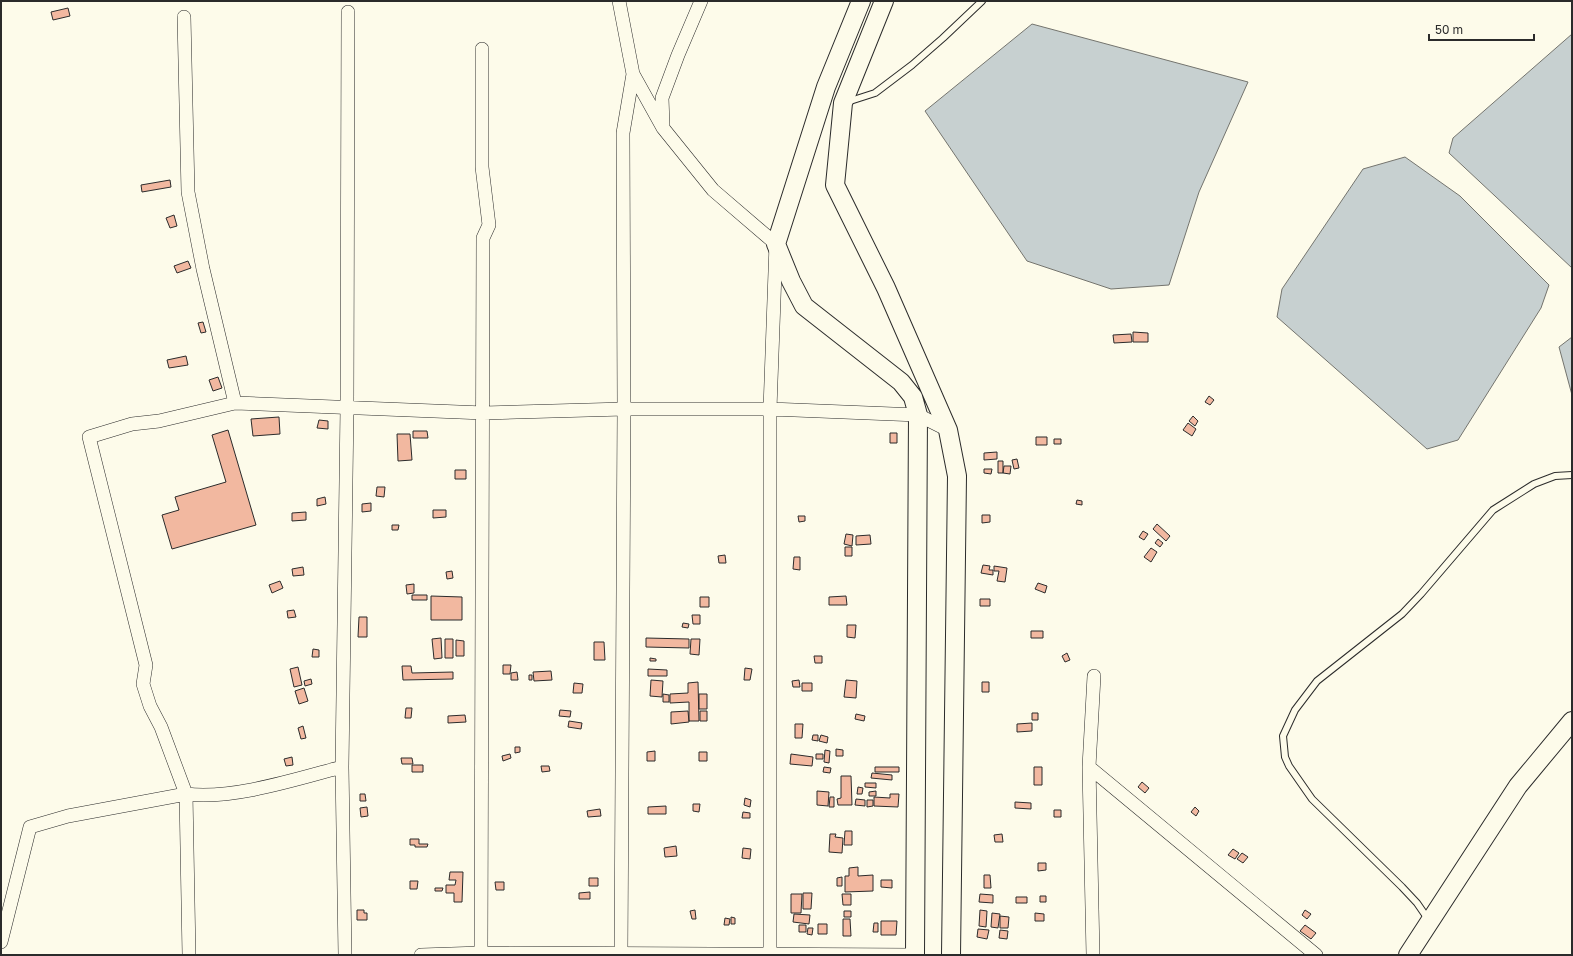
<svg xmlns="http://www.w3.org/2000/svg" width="1573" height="956" viewBox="0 0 1573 956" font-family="'Golos Text',sans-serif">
	<rect width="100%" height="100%" fill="#fdfbea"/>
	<path fill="#c7d0d0" stroke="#74746e" d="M1032 24 1248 82 1199 192 1169 285 1111 289 1027 261 925 111Z
		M1572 34V268L1449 153 1453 138Z
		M1405 157 1460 196 1549 285 1541 308 1458 440 1427 449 1277 317 1282 289 1363 169Z
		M1572 337V395L1559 347Z"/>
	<path fill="#f2b8a0" stroke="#2b2b2b" d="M68 8 70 16 53 20 51 12Z
		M170 180 171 187 142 192 141 185Z
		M174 215 177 226 170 228 166 218Z
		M188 261 191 268 177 273 174 266Z
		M203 322 206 332 201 333 198 323Z
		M1133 332 1148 333V342H1133Z
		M1131 334 1132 342 1114 343 1113 335Z
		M186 356 188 365 169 368 167 360Z
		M218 377 222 388 213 391 209 380Z
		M1209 396 1214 400 1210 405 1205 402Z
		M1193 416 1198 421 1195 426 1189 421Z
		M279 417 280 434 253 436 251 419Z
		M319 420 328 421V429L317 428Z
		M1188 423 1196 429 1192 436 1183 430Z
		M228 430 256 525 172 549 162 515 179 510 175 497 226 482 212 435Z
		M413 431H427L428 438H413Z
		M890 433H897V443H890Z
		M397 434H410L412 460 398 461Z
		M1036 437H1047V445H1036Z
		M1054 439H1061V444H1054Z
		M997 452V459L984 460V453Z
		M1017 459 1019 468 1014 469 1012 460Z
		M998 461H1003V473H998Z
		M1004 466H1011L1010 474 1003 473Z
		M984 469H992L991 474 984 473Z
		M455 470H466V479H455Z
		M377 487H385L384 497 376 496Z
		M325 497 326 504 317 506V499Z
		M1077 500 1082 501V505L1076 504Z
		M371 503V511L362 512V504Z
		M433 510H446V517L433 518Z
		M306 512V520L292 521V513Z
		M982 515H990V522L982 523Z
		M798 516H805V521L799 522Z
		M1157 524 1170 536 1166 541 1153 529Z
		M392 525H399L398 530H392Z
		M1143 531 1148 534 1144 540 1139 537Z
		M846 534 853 535 852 546 844 544Z
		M870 535 871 544 856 545V536Z
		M1158 539 1163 543 1160 547 1155 543Z
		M845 547H852V556H845Z
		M1151 548 1157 552 1151 562 1144 557Z
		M725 555 726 563H719L718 556Z
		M794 557H800V570L793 569Z
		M983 565 990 566 989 570H993V575L981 573Z
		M994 566 1007 568 1005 582 997 581 999 571H994Z
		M303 567 304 575 293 576 292 569Z
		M452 571 453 578 447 579 446 572Z
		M280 581 283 588 272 593 269 585Z
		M1038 583 1047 586 1045 593 1035 589Z
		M414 584V593L407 594 406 585Z
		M412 595H427V600H412Z
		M431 596 462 597V620H431Z
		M846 596 847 605H829V597Z
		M700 597H709V607H700Z
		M980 599H990V606H980Z
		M294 610 296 617 288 618 287 611Z
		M692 615H700V624H693Z
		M359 617H367V637H358Z
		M683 623 689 624 688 628 682 627Z
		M847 625H856L855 638 847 637Z
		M1031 631H1043V638H1031Z
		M441 638 442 658 434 659 432 639Z
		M646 638 689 639V648L646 647Z
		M445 639H453V658H445Z
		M691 639H700L699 655 690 654Z
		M456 640 464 641V656H456Z
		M594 642H604L605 660H594Z
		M313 649 319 650V657H312Z
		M1067 653 1070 660 1065 662 1062 656Z
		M814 656H822V663H815Z
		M650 658 656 659V661H650Z
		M503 665H511L510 674H503Z
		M402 666H411L412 673 453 672V679L403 680Z
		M298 667 302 685 294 687 290 669Z
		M745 668 752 669 750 680H744Z
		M648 669 667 670V676H648Z
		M551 671 552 680 534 681 533 672Z
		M517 672 518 680H511V673Z
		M529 675H532V680H529Z
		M311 679 312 684 305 686 304 681Z
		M651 680 663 681 662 697 650 696Z
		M799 680 800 687H793L792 681Z
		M846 680 857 681 856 698 844 697Z
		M698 682 699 721H689V702L670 703V694L688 693V683Z
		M982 682H989V692H982Z
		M574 683 583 684 582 693H573Z
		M802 683H812V691H802Z
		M304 688 308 701 299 704 295 691Z
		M663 694 669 695V702H663Z
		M699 694H707V709H699Z
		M406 708H412L411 718H405Z
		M560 710 571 711 570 717 559 716Z
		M688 711 689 722 671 724V712Z
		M700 711H707V721H700Z
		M1032 713H1038V720H1032Z
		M856 714 865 716 864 721 855 719Z
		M465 715 466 722 448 723V716Z
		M569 721 582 723 581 729 568 727Z
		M1032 723V731L1017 732V724Z
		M795 724H803L802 738H795Z
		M303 726 306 738 301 739 298 728Z
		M813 735H818V741L812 740Z
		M821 735 828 737 827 743 819 741Z
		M515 747H520V752L515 753Z
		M836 749 843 750V756H836Z
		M825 750 830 751 829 763 824 762Z
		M655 751V761H647V752Z
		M699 752H707V761H699Z
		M510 754 511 758 503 761 502 756Z
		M791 754 813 757 812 766 790 764Z
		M816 754H823V759H816Z
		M292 757 293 765 286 766 284 759Z
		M401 758H412L413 764H402Z
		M412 765H423V772H412Z
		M541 766H549L550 771 542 772Z
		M824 767 831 768 830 773 823 772Z
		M875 767H899V772H875Z
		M1034 767H1042V785H1034Z
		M872 773 892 775V780L871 778Z
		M841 776H851L852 805H838L837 799 841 798Z
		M1142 782 1149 788 1145 793 1138 787Z
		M865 783H876V788L865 787Z
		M858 787 863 788 862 794H857Z
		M817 791 829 792 828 806 817 805Z
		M876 791V796H869V792Z
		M360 794H365L366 801H360Z
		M890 794H899L898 807 874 806V797L890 798Z
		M830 797H834V807H829Z
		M745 798 751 800 750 807 744 805Z
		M856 799 865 800V806L855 805Z
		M867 800H873V806L867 807Z
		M1015 802 1031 803V809L1015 808Z
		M693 804H700L699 812 693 811Z
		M666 806V814H648V807Z
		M367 807 368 816 361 817 360 808Z
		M1195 807 1199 811 1196 816 1191 812Z
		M600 809 601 816 588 817 587 811Z
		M1054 810H1061V817H1054Z
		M743 812 750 813V818H742Z
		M845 831H852V845H844Z
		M830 834H836L835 837 843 838 842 853 829 852Z
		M1002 834 1003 842H995L994 835Z
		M410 839H419V844H428L427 847H415V845H410Z
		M676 846 677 856 665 857 664 848Z
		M743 848 751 849 750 859 742 858Z
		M1233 849 1239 853 1235 859 1228 855Z
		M1242 853 1248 857 1243 863 1237 859Z
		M1038 863H1046V870L1038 871Z
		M858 867V876L873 875V891L845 892V876H849V868Z
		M450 872H463L462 902H454V893H446V885H455L456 880H449Z
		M984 875H990L991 888H984Z
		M842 877V886H837V878Z
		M589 878H598V886H589Z
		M881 880H892V888L881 887Z
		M410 881H418L417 889H410Z
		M495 882H504V890H496Z
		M435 888H443L442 891H435Z
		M590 892V899H579V893Z
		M803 893H812L811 909H803Z
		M791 894H802L801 913H791Z
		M842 894H851V905H843Z
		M980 894 993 895V903L979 902Z
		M1040 896H1046V902H1040Z
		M1016 897H1027V903H1016Z
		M357 910H364V913H367V920H357Z
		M695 910 696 919H692L690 911Z
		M980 910 987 911 986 927 979 926Z
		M1305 910 1311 914 1307 919 1302 915Z
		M844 911H851V917H844Z
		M992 913 1000 914 998 928 991 927Z
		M1035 913 1044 914V921H1035Z
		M794 914 810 915 809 924 793 922Z
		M1000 916 1009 917 1008 928H1000Z
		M731 917 735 918V924H731Z
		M725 918 730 919 729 925H724Z
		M843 919H850L851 936H843Z
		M881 921H897L896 935H881Z
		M874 923H878V932H873Z
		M818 924H827V934H818Z
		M799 925H806V932H799Z
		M1305 925 1316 933 1311 939 1300 931Z
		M808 928H813L812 935 807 934Z
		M978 929 989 930 987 939 977 937Z
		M1000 930 1008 931 1007 939 999 938Z"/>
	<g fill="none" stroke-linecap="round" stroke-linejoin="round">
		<defs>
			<path id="lane" d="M847 102 875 93 912 65 943 38 982 1
				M1428 919 1417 903 1402 887 1312 799 1289 766 1285 757 1283 736 1295 710 1317 681 1402 614 1421 594 1493 510 1534 484 1555 476 1572 475"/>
			<path id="street" d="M619 1 633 74 663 128 713 190 776 244 770 409V955
				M184 17 188 192 203 269 235 403
				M663 125 662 98 678 55 701 1
				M1089 767 1316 955
				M1 942 30 827 68 816 186 794C232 800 297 779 342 767
				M189 955 186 794 161 727 150 706 143 684 146 665 89 437 132 424 159 421 235 403 484 413 624 409H770L918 415 948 430
				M345 955 342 767 347 408 348 12
				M421 955 481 953 914 955
				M481 955 483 238 489 225 482 167V49
				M621 955 624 409 623 133 633 74
				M1093 955 1089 767 1094 676"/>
			<path id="secondary" d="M861 1 826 87 776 244 791 281 804 306 901 382 913 397 918 415 915 955
				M884 1 843 103 835 185 886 288 948 430 957 476 951 955
				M1408 955 1518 786 1572 721"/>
		</defs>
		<use href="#lane" stroke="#2b2b2b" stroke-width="8"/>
		<use href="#street" stroke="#2b2b2b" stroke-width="14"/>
		<use href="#secondary" stroke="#2b2b2b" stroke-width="20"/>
		<use href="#lane" stroke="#fdfbea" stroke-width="6"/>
		<use href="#street" stroke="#fdfbea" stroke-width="13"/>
		<use href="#secondary" stroke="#fdfbea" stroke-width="18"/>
	</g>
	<rect width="1573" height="956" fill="none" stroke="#2b2b2b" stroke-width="4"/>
	<path d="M1429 34v6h105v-6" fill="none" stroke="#2b2b2b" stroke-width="2"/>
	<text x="1435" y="34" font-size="12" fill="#2b2b2b" stroke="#fdfbea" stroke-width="3" paint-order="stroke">50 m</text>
</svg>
